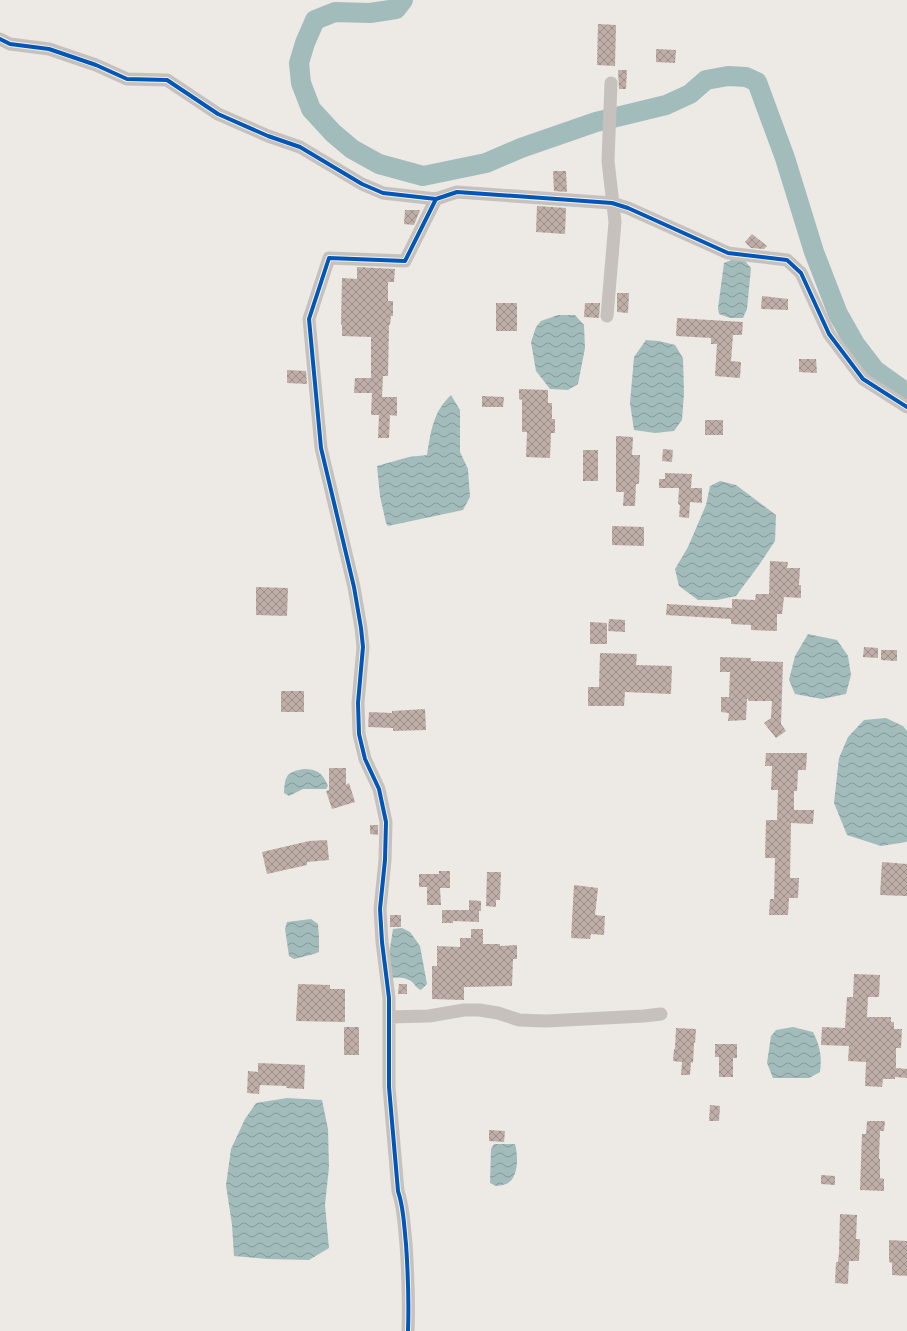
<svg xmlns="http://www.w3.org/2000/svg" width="907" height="1331" viewBox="0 0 907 1331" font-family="Inter,sans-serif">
	<defs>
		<pattern id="water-waves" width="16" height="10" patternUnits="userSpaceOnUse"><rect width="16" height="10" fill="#a2bcbc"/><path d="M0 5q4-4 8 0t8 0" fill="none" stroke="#859999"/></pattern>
		<pattern id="building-cross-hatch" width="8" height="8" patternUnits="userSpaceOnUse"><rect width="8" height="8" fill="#bfaea7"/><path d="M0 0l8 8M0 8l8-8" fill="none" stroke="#9c8e88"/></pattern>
	</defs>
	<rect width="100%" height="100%" fill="#ede9e4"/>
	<path fill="url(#water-waves)" d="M734 259 745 261 751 268 747 309 743 318H730L719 314 718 308 724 263Z
		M558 315H575L584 325 585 348 578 384 568 390 550 389 536 371 531 342 536 327 541 321Z
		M646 340 659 341 675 345 683 358 684 393 682 420 674 431 655 433 634 430 630 403 634 357Z
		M451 395 460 410V452L468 469 470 497 463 510 388 526 386 523 380 496 377 466 409 457 427 455C431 431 433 412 451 395Z
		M720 481 736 485 776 515 775 541 759 565 736 596 717 600H698L679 586 675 569 688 547 706 505 710 486Z
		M808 634 837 640 848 656 851 675 846 694 822 699 795 694 789 680 795 656Z
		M886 718 903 726 907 731V841L906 842 881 846 847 835 834 803 839 758 848 737 864 720Z
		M304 769C318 769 323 774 328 786L326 789H303L289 796 284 793C285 776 286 772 304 769Z
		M311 919 318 924 319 938V952L314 954 294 959 289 956 285 929 287 922Z
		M402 928 410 932 420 946 427 984 421 990C416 988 415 984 411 981 405 977 397 977 390 978L388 961 393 929Z
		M793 1027 813 1032C820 1046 822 1056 820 1072L809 1078H773L767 1063 771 1036 776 1030Z
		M287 1098 322 1100 328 1129 329 1167 325 1205 329 1248 309 1260 267 1259 234 1256 232 1225 226 1185 231 1149 245 1119 256 1103Z
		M494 1144H515C518 1155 519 1176 508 1183 505 1185 499 1186 496 1186L490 1183 491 1149Z"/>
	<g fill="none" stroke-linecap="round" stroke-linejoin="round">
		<path stroke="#a2bcbc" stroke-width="20" d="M403 0 396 9 370 13 335 12 315 20 305 43 299 63 301 83 311 109 333 133 352 149 379 164 423 176 486 163 521 148 596 122 666 105 690 94 706 80 728 76 746 77 757 82 785 158 814 252 838 314 855 344 875 370 907 393"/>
	</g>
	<path fill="url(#building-cross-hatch)" d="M598 24 616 25 615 66 597 65Z
		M656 49 676 50 675 63 656 62Z
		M618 70H627L626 89H619Z
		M553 171H566L567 192 554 191Z
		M537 206 566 208 565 234 536 232Z
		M405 210H420L414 225 404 224Z
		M752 234 767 246 764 249 751 248 745 242Z
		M357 267 395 269 394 282H388V301H393V316H391L390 325H389L388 376H383L382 397H397V416L390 415 389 438H378L379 415H371L372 393H354L355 378H371V337L342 336V325H341L342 278 357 279Z
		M617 293H629L628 313 617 312Z
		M762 296 788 299V310L761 309Z
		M496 303H517V331H496Z
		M585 303H600L599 318 584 317Z
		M677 318 743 322 742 335H733L731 361 741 362 740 378 715 376 717 344H711V338L676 336Z
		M799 359H816L817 373 799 372Z
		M287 370 306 371 307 384 287 383Z
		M519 389 548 390V403H552V419H555V433H551L550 458 526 457 527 432H522V400L519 399Z
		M482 396 504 397 503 407H482Z
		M705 420H723V435H705Z
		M616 436 633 437 632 455H640L639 484H636L635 506H623L624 492H616Z
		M663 449 673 450 672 462 662 461Z
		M583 450H598V481H583Z
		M665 473 692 474 691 488H702V503L690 502 689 518 679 517 680 505 678 504 679 488H659V479H665Z
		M612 526 644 527V546L612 545Z
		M770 561 788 562 787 568H800L799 585H801V598L784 597 782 614H777V631L751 630V625L731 624V619L666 615 667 604 732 608V599L755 600 756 594H769Z
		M256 587 288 588 287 616 256 615Z
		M609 619 625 620V632L608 631Z
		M590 622 607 623V644H590Z
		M864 647 878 648V658L863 657Z
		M881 650H897V661L881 660Z
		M600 653 637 654 636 665 672 666 671 694 625 692 624 706H588V687H599Z
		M720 657 751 658V661L783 662 781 724 786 731 776 738 764 723 771 718 772 701H749L747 698 746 720 728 721 729 713 721 712V697H729L730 672H720Z
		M281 691H304V712H281Z
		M425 709 426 730 393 731V728L368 727 369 712 392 713V711Z
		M766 753H807L806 770H798L797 791H794V810H814L813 824 791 823 790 878H799L798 898H789L788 915H769L770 899H774L775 858H765L766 820H777L778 790H771L772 766H765Z
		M329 768H346V785L349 783 355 802 332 809 326 791 329 790Z
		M370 825H378V835L370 834Z
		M327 840 329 860 307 862V865L267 874 262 852 309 841Z
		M882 862 907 864V896L880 895Z
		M439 871H450V888H440L441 905H427V887H419V874H439Z
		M487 872H501L500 900H496V907L486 906Z
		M574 885 598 888 595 915 605 916 604 935 591 934 590 939 571 938Z
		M469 900 481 901V911H479V922L453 921V923H442V910H469Z
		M390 915H401V927H390Z
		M471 929H483V944H500V946L517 945V959H513L512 986 464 987V1000L432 999V966H437V946L460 947V938H471Z
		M854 974 880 975 879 997H868L867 1017H891V1022H894V1029H902L901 1048H896V1068L907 1069V1078L895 1077V1079H883L882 1087 865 1086 866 1062 848 1061 849 1046 821 1045 822 1027 845 1028 847 997H853Z
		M298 984 330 985V989H345V1022L296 1021Z
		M399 984H407V994H398Z
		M344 1027H359V1055H344Z
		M676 1028 696 1029 695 1043H694L693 1063 691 1062 690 1075H681L682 1062 673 1061 674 1049H675Z
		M715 1044H737V1058H733V1077H719V1057H715Z
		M258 1063 305 1065 304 1089 286 1088 287 1086 260 1085 259 1094 247 1093 248 1071 258 1072Z
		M710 1105 720 1106 719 1121H709Z
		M867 1121H885L884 1131H880L879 1159H880V1178L884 1179V1191L860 1190 862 1134H866Z
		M489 1130 505 1131 504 1142 489 1141Z
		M821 1175 835 1176V1185L821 1184Z
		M840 1214 857 1215 856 1239H860L859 1261H849L848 1284 835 1283 836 1262H838L839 1253Z
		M889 1240 907 1241V1276L892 1275V1263L889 1262Z"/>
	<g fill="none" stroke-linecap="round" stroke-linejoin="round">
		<path stroke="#c6c1bd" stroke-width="13" d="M0 39 10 44 49 49 96 65 127 79 167 80 218 114 268 136 300 147 362 184 383 193 436 199 457 192 612 203 628 208 728 253 787 260 801 273 829 334 863 379 907 407
			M607 316 615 222 608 161 611 83
			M389 1017 429 1016 464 1010H479L498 1013 519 1020 546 1021 644 1016 661 1014
			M408 1331C409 1302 408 1273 406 1244 404 1226 404 1208 398 1191L389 1087V998L382 942 380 909 385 860 386 822 379 789 365 759 359 734 358 703 363 647 361 628 354 587 321 448 309 319 329 258 405 261 436 199"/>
		<defs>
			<path id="cycleway" d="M0 39 10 44 49 49 96 65 127 79 167 80 218 114 268 136 300 147 362 184 383 193 436 199 457 192 612 203 628 208 728 253 787 260 801 273 829 334 863 379 907 407
				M408 1331C409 1302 408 1273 406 1244 404 1226 404 1208 398 1191L389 1087V998L382 942 380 909 385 860 386 822 379 789 365 759 359 734 358 703 363 647 361 628 354 587 321 448 309 319 329 258 405 261 436 199"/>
		</defs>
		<use href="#cycleway" stroke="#f8f3ec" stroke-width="6"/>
		<use href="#cycleway" stroke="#0057b8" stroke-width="4"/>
	</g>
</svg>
